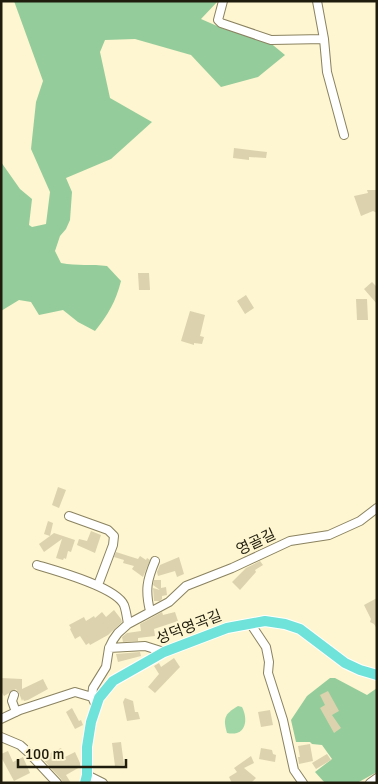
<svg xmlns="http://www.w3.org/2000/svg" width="378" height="784" viewBox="0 0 378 784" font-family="Signika,'Noto Sans KR',sans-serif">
	<rect width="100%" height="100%" fill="#fef6d0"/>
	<path fill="#a1d6a7" d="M238 706 242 707C249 721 245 737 227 733 223 719 224 714 238 706Z"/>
	<path fill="#94cc9b" d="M14 1H218L201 19 224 29 268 41 285 55 258 77 221 87 191 55 135 39 105 40 100 52 110 98 152 122 111 159 66 178 72 192 70 220 66 229 60 236 55 251 61 263C77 266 92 264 107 266L121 281C116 301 108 315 95 331L78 322 63 310 39 315 31 302 19 300 1 311V162L20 189 32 199 29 225 32 227 46 224 50 192 31 149 36 102 43 81Z
		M330 678H335L367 695 377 688V772L357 783H325L315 772 332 759 322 745 312 744 310 742H296L291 720 307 696Z"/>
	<path fill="#dcd3ae" d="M234 148 267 152 266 158 249 157V160L233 158Z
		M367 190H377V213L373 211 361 216 354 196 368 193Z
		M138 273H149L150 290H139Z
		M372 282 377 287V304L364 289Z
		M246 295 254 308 245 314 237 301Z
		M356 299H367L368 320H357Z
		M190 311 205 315 200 336 204 337 202 344 194 343V345L181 341Z
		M58 487 66 490 59 508 52 505Z
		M48 521 53 523 50 536 54 533 75 540 71 552 68 551 66 559 64 558 63 560 56 558 62 539 44 552 39 544 50 536 44 534Z
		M91 531 101 535 95 553 77 545 79 539 87 541Z
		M116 552 138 559 140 556 146 560 147 558 150 560 143 577 132 569 134 566 123 563 124 560 114 557Z
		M179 557 184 574 177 577 175 571 158 576 157 572 160 565Z
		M260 561 263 565 255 570 256 572 240 590 232 582 246 568Z
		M154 580H161V588L166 587 167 595 162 596V599L160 601H154L153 588 160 590 153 585Z
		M377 598V629L374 624 370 622 371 619 364 605Z
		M114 610 121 619 122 622 108 635 90 645 89 643 86 645 80 636 75 639 70 629 71 628 69 625 84 617 86 621 94 616 95 618 102 612 106 617Z
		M162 612 163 615 175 612 178 621 154 629 155 636 138 638V641L123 642 122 637 127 633 141 631 140 624Z
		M140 652 141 656 118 662 116 654Z
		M174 658 180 667 155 693 148 687 159 674 154 666 159 663 161 667Z
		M1 678 22 679V689L43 679 48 689 28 700 24 701 23 699 22 701 19 693 16 689 4 696 1 691Z
		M328 691 339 711 332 715 341 728 334 733 320 708 325 705 320 695Z
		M125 698 133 701 135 712H138L140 719 127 721 123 702Z
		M72 708 79 721 81 720 83 725 75 729 66 712Z
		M270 710 273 725 261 727 258 712Z
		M121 742 124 765 115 766 112 743Z
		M310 744 313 761 299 764 298 757H300L298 746Z
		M61 748 65 757 75 752 80 763V767L66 775 71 783H63L61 779 38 754 42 750 46 755Z
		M261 748 272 750 273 754 276 755 275 762 259 759Z
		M8 751 13 762 23 757 30 773 14 781 1 757V754Z
		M327 754 331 760 316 769 312 763Z
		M251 756 254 763 244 768 256 778 251 783H232L229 777 237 772 234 768Z"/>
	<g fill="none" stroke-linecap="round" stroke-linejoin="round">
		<defs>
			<path id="minor" d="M223 1 218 20 221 23 271 40 324 39
				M317 1 324 39 327 72 344 135
				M69 516 108 530 114 536 113 545 98 585
				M37 565C57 571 116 587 124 605 126 610 127 618 128 624
				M150 611C145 590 147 580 155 561
				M250 623 266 647 269 662 268 673 283 720 294 770 303 783
				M109 648 145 646 164 652
				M14 695 12 701 16 712
				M96 706 92 697 93 688 106 667 109 648 113 640 118 633 128 624 169 602 186 586 232 568 290 541 329 535 360 521 377 508
				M1 719 20 710 75 692 92 697
				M1 737 20 745 29 753 57 783
				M87 775 103 783
				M370 783 377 778"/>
			<path id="major" d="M85 783 87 775V747L91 722 99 698 113 681 164 652 227 628 265 621 285 624 300 629 345 663 360 670 377 675"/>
		</defs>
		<use href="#minor" stroke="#8a8260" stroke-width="10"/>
		<use href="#major" stroke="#fff" stroke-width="12"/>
		<use href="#minor" stroke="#fff" stroke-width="8"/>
		<use href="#major" stroke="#6fe3d9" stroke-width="10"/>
	</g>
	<g text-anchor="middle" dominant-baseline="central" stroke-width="4" stroke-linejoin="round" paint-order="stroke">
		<g font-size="15" fill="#1f1c0e" stroke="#fef6d0">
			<text transform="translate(256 542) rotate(-25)">영골길</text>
			<text transform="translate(189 627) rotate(-21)">성덕영곡길</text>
		</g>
	</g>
	<rect width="378" height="784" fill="none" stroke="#1f1c0e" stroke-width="5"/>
	<path d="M18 759v8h108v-8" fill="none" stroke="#1f1c0e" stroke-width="2.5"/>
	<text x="25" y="759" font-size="15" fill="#1f1c0e" stroke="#fef6d0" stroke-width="4" paint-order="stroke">100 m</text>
</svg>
